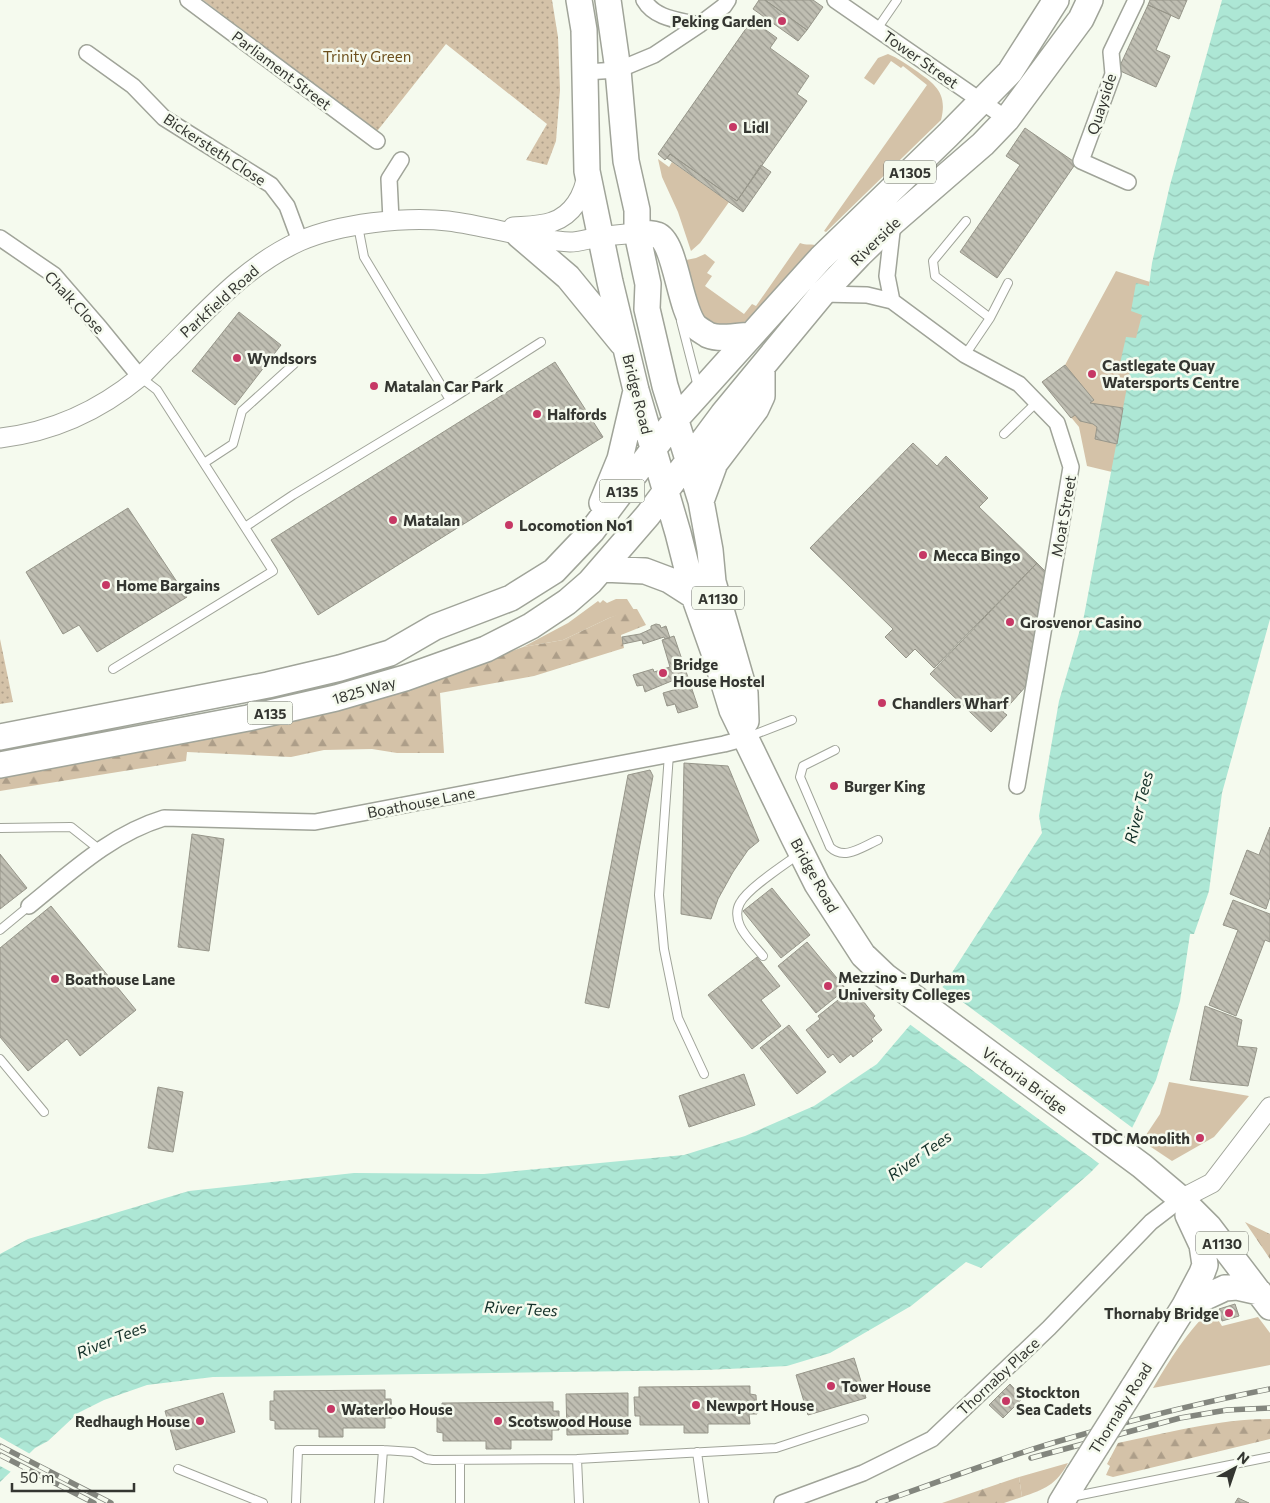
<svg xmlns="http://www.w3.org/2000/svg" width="1270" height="1503" viewBox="0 0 1270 1503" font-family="Commissioner,sans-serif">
	<defs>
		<pattern id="forest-firs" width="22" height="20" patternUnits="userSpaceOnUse" patternTransform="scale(1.25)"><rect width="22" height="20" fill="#d4c2a8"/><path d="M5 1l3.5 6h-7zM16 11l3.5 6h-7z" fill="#ad9e89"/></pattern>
		<pattern id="park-dots" width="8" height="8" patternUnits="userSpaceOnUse" patternTransform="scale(1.25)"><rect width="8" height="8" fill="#d4c2a8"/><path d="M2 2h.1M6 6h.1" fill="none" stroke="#ad9e89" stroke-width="1.8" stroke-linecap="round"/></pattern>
		<pattern id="water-waves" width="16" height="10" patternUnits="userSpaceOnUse" patternTransform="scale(1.25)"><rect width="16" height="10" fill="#ade7d5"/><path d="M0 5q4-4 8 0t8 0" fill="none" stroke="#95c7b7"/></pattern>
		<pattern id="building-back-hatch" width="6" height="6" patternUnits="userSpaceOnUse" patternTransform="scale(1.25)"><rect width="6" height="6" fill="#bfbeb2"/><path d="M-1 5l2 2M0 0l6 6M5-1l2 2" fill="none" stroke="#9c9b91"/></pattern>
	</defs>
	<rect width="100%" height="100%" fill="#f5faee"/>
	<path fill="#d4c2a8" d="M888 54C898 58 906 64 915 70 935 84 948 93 941 120L826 232 824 231 927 85 903 66 901 68 891 61 874 85 864 78 878 58Z
		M658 159 669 167 672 162 729 202 700 243 691 251 678 212 662 177Z
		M800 243C806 246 812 243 818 246L756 313 742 324 716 326 708 320 698 309 686 260 696 258 705 254 715 262 707 273 712 276 705 286 744 314 752 304 756 306Z
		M1116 271 1150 282 1112 472 1087 466 1079 427 1042 382 1065 365Z
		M616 599H627L634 610 609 618 563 640 523 647 568 623 598 601 600 603 603 600 607 603Z
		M1169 1082 1249 1096 1214 1137 1172 1161 1142 1141 1160 1114Z
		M1211 1309 1222 1326 1258 1317 1270 1333V1365L1153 1388C1170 1359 1187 1332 1211 1309Z
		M1068 1463C1056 1485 1045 1489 1022 1497L1019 1477Z"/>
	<path fill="url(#forest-firs)" d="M631 609H637L646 625 621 635 624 648 534 676 440 693 444 753H397L372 749 324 750 291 757 187 752 186 761 0 791V775L476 664 523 647 563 640 609 618Z
		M1245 1222 1270 1234V1259Z
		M1270 1419V1439L1113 1477 1106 1475 1110 1466 1107 1464 1118 1443C1167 1433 1219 1419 1270 1419Z
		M1019 1477 1022 1497 1004 1503H942Z"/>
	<path fill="url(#park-dots)" d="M203 0H552L558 37 560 90 556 141 547 165 526 160 547 124 446 44 378 130H373Z
		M0 639 13 702 0 704Z"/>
	<path fill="url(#water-waves)" d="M1222 0H1270V619L1222 793 1209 891 1194 934H1190L1180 1001 1156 1080 1130 1132 1090 1173 981 1268 966 1262 911 1306 830 1353 787 1366 706 1370 213 1377 147 1385 104 1400 78 1413 48 1441 35 1448 0 1482V1254L28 1239 189 1191 354 1173 484 1174 684 1155 745 1136 814 1106 877 1064 944 985 1042 833 1039 816 1059 701 1084 616 1130 371 1119 368 1126 337 1136 338 1142 315 1131 311 1136 283 1149 286 1152 263 1170 185Z"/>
	<path fill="#f5faee" d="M941 986 1134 1129 1131 1134 1101 1165 908 1023Z
		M0 1437 32 1455 13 1473 0 1466Z"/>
	<path fill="url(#building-back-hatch)" stroke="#97968a" d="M759 0H765L807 30 798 41 753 9Z
		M765 0H813L823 7 807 30Z
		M1150 0H1187L1179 19 1148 5Z
		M1148 5 1171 15 1156 50 1170 56 1156 87 1118 70Z
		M752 20 777 38 770 48 809 76 797 94 807 101 737 201 670 154 665 160 658 154Z
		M1025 128 1076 163 997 278 960 252 1020 165 1006 156Z
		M670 154 737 201 761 165 771 172 743 212 667 158Z
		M239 312 281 345 235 405 192 371Z
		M555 362 603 437 318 615 271 540Z
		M1065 365 1094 400 1090 403 1123 408 1117 444 1095 439 1097 427 1093 424 1080 421 1075 415 1071 418 1042 382Z
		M913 443 937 466 946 456 988 498 979 507 1037 563 934 668 915 649 906 658 885 637 893 629 810 548Z
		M128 508 187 597 97 652 79 625 63 634 26 572Z
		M1037 563 1050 576 1027 685 1003 712 1007 715 991 732 930 674Z
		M656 624 660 625 661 628 666 626 670 638 665 639 664 637 643 644 642 640 623 644 622 637 640 634 651 629V626Z
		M674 636 698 707 678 713 675 704 667 706 663 693 677 689 674 680 645 692 643 685 637 686 633 675 653 669 654 672 670 667 662 640Z
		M684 763 728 766 759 841 748 850 733 872 718 899 711 919 681 914Z
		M650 770 653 776 609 1008 585 1003 628 775Z
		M1270 827V897L1266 909 1230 894 1247 850 1259 855Z
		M192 834 224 839 209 951 178 947Z
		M0 854 27 888 0 909Z
		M772 888 810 935 781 958 743 911Z
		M1233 900 1270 914V942L1265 940 1236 1016 1209 1005 1238 930 1223 925Z
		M51 906 136 1010 80 1056 67 1039 28 1071 0 1037V948Z
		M807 942 846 989 816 1013 778 966Z
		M757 957 780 986 761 1000 781 1026 752 1049 708 995Z
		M855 991 875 1016 873 1018 882 1030 871 1039 873 1041 853 1057 851 1054 840 1063 833 1054 828 1058 806 1030 820 1019 818 1016 838 1000 840 1002Z
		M1205 1006 1242 1020 1237 1046 1257 1048 1248 1086 1190 1080Z
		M789 1025 826 1072 797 1094 760 1048Z
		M744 1074 755 1105 689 1127 679 1096Z
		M158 1087 183 1092 173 1152 148 1148Z
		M1235 1304 1239 1316 1222 1321 1219 1309Z
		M854 1358 866 1398 808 1415 796 1375Z
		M1010 1384 1023 1398 1003 1418 989 1405Z
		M750 1386V1394L756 1395 757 1414H749L750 1424H708V1433H684V1425H640V1416H635L634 1397H639V1387Z
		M385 1390V1399H391L392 1418H385V1428H343V1437H319V1429H275V1421L270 1420V1401H274V1391Z
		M223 1393 235 1432 176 1450 165 1411Z
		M628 1393V1434L567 1435 566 1394Z
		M553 1402V1411H559V1430H552V1440H511V1449H486V1441H443V1433L437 1432V1413H442V1403Z
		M1238 1498 1249 1503H1235Z"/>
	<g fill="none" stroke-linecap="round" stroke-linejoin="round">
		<defs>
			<path id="service" d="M877 29 897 0
				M966 221 933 261 935 276 990 318
				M358 226 364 257 450 400
				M681 321 697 383 695 388
				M965 355 990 318 1008 283
				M1004 434 1037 402
				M204 463 233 444 242 411 294 364
				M245 527 293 495 450 400 541 342
				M113 669 273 571 157 390 140 377
				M748 737 792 720
				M835 750 803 766 800 777 830 847C844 861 862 847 878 840
				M669 754 659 895 664 949 678 1018 704 1074
				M0 828 71 827 100 850
				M0 930 29 906
				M763 956C756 947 745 937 740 926 737 919 736 910 740 903 748 888 784 865 799 854
				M0 1059 44 1112
				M697 1452 704 1503
				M577 1459 579 1503
				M178 1469 263 1503
				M1071 1497 1270 1457
				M296 1503 298 1450H383L413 1452 426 1459 433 1460 577 1459 776 1448 864 1419
				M379 1503 383 1450
				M460 1503V1460"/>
			<path id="minor" d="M188 0 377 141
				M644 0C655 19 679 20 699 25
				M835 0 1007 119
				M87 53 133 86 164 118 271 185 287 206 300 241
				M585 72 618 70 654 55 699 25 724 6 728 0
				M1128 182 1081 161 1113 74 1111 52 1136 0
				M391 220 389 179 401 160
				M0 238 54 275 100 328 140 377
				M822 294 867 295 892 301 965 355 1019 384 1057 423 1071 467 1017 786
				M892 301 887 276 893 223
				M29 906C71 872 111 834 164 818L315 822 724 744 746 738
				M782 1503 863 1473 932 1439 1049 1328 1151 1222 1181 1199"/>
			<path id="tertiary" d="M513 227C526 226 541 226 552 222 573 215 584 195 587 174
				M0 438C52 432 100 410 140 377 150 368 159 357 169 348 209 308 247 265 300 241 339 224 405 216 448 221 489 226 529 240 570 242 580 242 590 238 600 237 612 235 625 234 637 233
				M1181 1199 1212 1183 1270 1107"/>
			<path id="primary" d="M579 0 584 30 587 171 610 282 636 390 678 533 694 596 716 658 732 710 794 838 817 884 863 955 885 976 1142 1166 1181 1199 1209 1227 1270 1307
				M608 0 618 70 626 161 637 210V233L648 284 647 309 665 386 701 501 710 550 713 582 745 693 746 721
				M637 233C643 233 651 233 657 235 676 242 679 308 695 326 698 329 705 333 708 335 720 340 738 336 751 335
				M519 235 568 277 622 343
				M701 501 715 463 756 409 762 396V368
				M602 503 620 459 635 395
				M602 569 645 571 669 580 694 596
				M0 737 268 685 340 668 390 653 435 627 511 598 554 571 592 531 676 419 821 258 948 135 1010 72 1056 0
				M0 765 248 718 336 698 405 678 486 649 531 626 567 602 590 582 648 515 723 414 822 294 859 255 893 222 983 144 1007 119 1081 19 1090 0
				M1184 1307 1225 1288 1237 1287 1259 1292
				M1133 1388 1184 1307 1202 1273 1205 1265 1202 1245 1188 1215
				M1061 1503 1078 1475"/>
		</defs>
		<use href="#service" stroke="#a0a499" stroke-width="10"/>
		<use href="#minor" stroke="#a0a499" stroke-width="18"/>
		<use href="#tertiary" stroke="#a0a499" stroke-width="21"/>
		<use href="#primary" stroke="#a0a499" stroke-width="28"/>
		<use href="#service" stroke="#fff" stroke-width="8"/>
		<use href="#minor" stroke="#fff" stroke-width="15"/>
		<use href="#tertiary" stroke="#fff" stroke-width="19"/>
		<use href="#primary" stroke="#fff" stroke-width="25"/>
		<defs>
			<path id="rail" d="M0 1446 111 1503
				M0 1455 94 1503
				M1031 1458 1180 1418 1227 1410 1270 1408
				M878 1503C942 1481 1005 1456 1070 1438 1136 1419 1203 1402 1270 1389"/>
		</defs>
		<use href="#rail" stroke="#83867e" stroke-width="5.5"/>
		<use href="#rail" stroke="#f5faee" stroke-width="4" stroke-dasharray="11" stroke-linecap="butt"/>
		<defs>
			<path id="primary-bridge" d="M1078 1475 1133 1388"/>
		</defs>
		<use href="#primary-bridge" stroke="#a0a499" stroke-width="28" stroke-linecap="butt"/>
		<use href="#primary-bridge" stroke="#fff" stroke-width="25"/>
	</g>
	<g fill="#c63865" stroke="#f5faee" stroke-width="2">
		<circle cx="782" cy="21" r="5"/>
		<circle cx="733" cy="127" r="5"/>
		<circle cx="237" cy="358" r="5"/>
		<circle cx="1092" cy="374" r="5"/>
		<circle cx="374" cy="386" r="5"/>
		<circle cx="537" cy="414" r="5"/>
		<circle cx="393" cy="520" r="5"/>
		<circle cx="509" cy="525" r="5"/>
		<circle cx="923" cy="555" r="5"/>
		<circle cx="106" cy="585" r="5"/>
		<circle cx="1010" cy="622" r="5"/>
		<circle cx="663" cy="673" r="5"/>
		<circle cx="882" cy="703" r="5"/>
		<circle cx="834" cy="786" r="5"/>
		<circle cx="55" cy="979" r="5"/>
		<circle cx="828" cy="986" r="5"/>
		<circle cx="1200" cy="1138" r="5"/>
		<circle cx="1229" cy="1313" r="5"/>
		<circle cx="831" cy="1386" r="5"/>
		<circle cx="1006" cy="1401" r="5"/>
		<circle cx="696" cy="1405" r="5"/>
		<circle cx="331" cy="1409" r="5"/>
		<circle cx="200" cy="1421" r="5"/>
		<circle cx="498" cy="1421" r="5"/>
	</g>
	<g text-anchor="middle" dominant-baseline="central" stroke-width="5" stroke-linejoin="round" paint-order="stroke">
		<g fill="#f5faee" stroke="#6e716a" stroke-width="1">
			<rect x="884" y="160.5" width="52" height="23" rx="4"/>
			<rect x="599.5" y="479.5" width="45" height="23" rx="4"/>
			<rect x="692" y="586.5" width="52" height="23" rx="4"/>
			<rect x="247.5" y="701.5" width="45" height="23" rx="4"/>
			<rect x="1196" y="1231.5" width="52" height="23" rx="4"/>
		</g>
		<g font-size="14" font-weight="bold" fill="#343631">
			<text x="910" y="172">A1305</text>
			<text x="622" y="491">A135</text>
			<text x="718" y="598">A1130</text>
			<text x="270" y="713">A135</text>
			<text x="1222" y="1243">A1130</text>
		</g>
		<g font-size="15" font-weight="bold" fill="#343631" stroke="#f5faee" text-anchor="start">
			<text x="772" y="21" text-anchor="end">Peking Garden</text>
			<text x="743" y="127">Lidl</text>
			<text x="247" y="358">Wyndsors</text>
			<text x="1102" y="365">Castlegate Quay<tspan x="1102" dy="17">Watersports Centre</tspan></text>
			<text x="384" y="386">Matalan Car Park</text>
			<text x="547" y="414">Halfords</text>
			<text x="403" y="520">Matalan</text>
			<text x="519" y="525">Locomotion No1</text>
			<text x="933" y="555">Mecca Bingo</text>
			<text x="116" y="585">Home Bargains</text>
			<text x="1020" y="622">Grosvenor Casino</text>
			<text x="673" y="664">Bridge<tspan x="673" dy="17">House Hostel</tspan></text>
			<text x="892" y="703">Chandlers Wharf</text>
			<text x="844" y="786">Burger King</text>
			<text x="838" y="977">Mezzino - Durham<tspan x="838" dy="17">University Colleges</tspan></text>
			<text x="65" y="979">Boathouse Lane</text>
			<text x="1190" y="1138" text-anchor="end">TDC Monolith</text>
			<text x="1219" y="1313" text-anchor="end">Thornaby Bridge</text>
			<text x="841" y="1386">Tower House</text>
			<text x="1016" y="1392">Stockton<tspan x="1016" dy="17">Sea Cadets</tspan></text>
			<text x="706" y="1405">Newport House</text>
			<text x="341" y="1409">Waterloo House</text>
			<text x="190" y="1421" text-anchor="end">Redhaugh House</text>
			<text x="508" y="1421">Scotswood House</text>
		</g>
		<g font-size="15" fill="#6c4f1d" stroke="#f5faee">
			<text x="367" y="56">Trinity Green</text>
		</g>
		<g font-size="15" fill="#343631" stroke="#f5faee">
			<text transform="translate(921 59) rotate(35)">Tower Street</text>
			<text transform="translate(282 70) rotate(37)">Parliament Street</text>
			<text transform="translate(1101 104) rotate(-72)">Quayside</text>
			<text transform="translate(215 149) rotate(33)">Bickersteth Close</text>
			<text transform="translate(875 241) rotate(-44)">Riverside</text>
			<text transform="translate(219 301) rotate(-42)">Parkfield Road</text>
			<text transform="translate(75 302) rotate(47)">Chalk Close</text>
			<text transform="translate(638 394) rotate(76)">Bridge Road</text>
			<text transform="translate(1063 516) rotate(-80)">Moat Street</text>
			<text transform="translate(364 690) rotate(-16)">1825 Way</text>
			<text transform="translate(421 802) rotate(-11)">Boathouse Lane</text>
			<text transform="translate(815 875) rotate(61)">Bridge Road</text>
			<text transform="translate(1025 1080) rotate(36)">Victoria Bridge</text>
			<text transform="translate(998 1376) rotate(-43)">Thornaby Place</text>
			<text transform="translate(1120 1408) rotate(-58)">Thornaby Road</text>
		</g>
		<g font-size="16" font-style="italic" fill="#133028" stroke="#f5faee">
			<text transform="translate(1138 807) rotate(-76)">River Tees</text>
			<text transform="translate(919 1155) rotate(-35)">River Tees</text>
			<text transform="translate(521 1308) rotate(3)">River Tees</text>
			<text transform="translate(111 1339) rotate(-22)">River Tees</text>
		</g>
	</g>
	<g transform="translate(1235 1468) rotate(40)" stroke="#f5faee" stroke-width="4" paint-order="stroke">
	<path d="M0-4L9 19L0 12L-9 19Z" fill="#343631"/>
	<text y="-8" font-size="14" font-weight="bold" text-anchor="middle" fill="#343631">N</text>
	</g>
	<path d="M12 1483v8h122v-8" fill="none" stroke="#343631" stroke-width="2.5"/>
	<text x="20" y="1483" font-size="15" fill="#343631" stroke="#f5faee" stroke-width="4" paint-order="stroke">50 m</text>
</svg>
